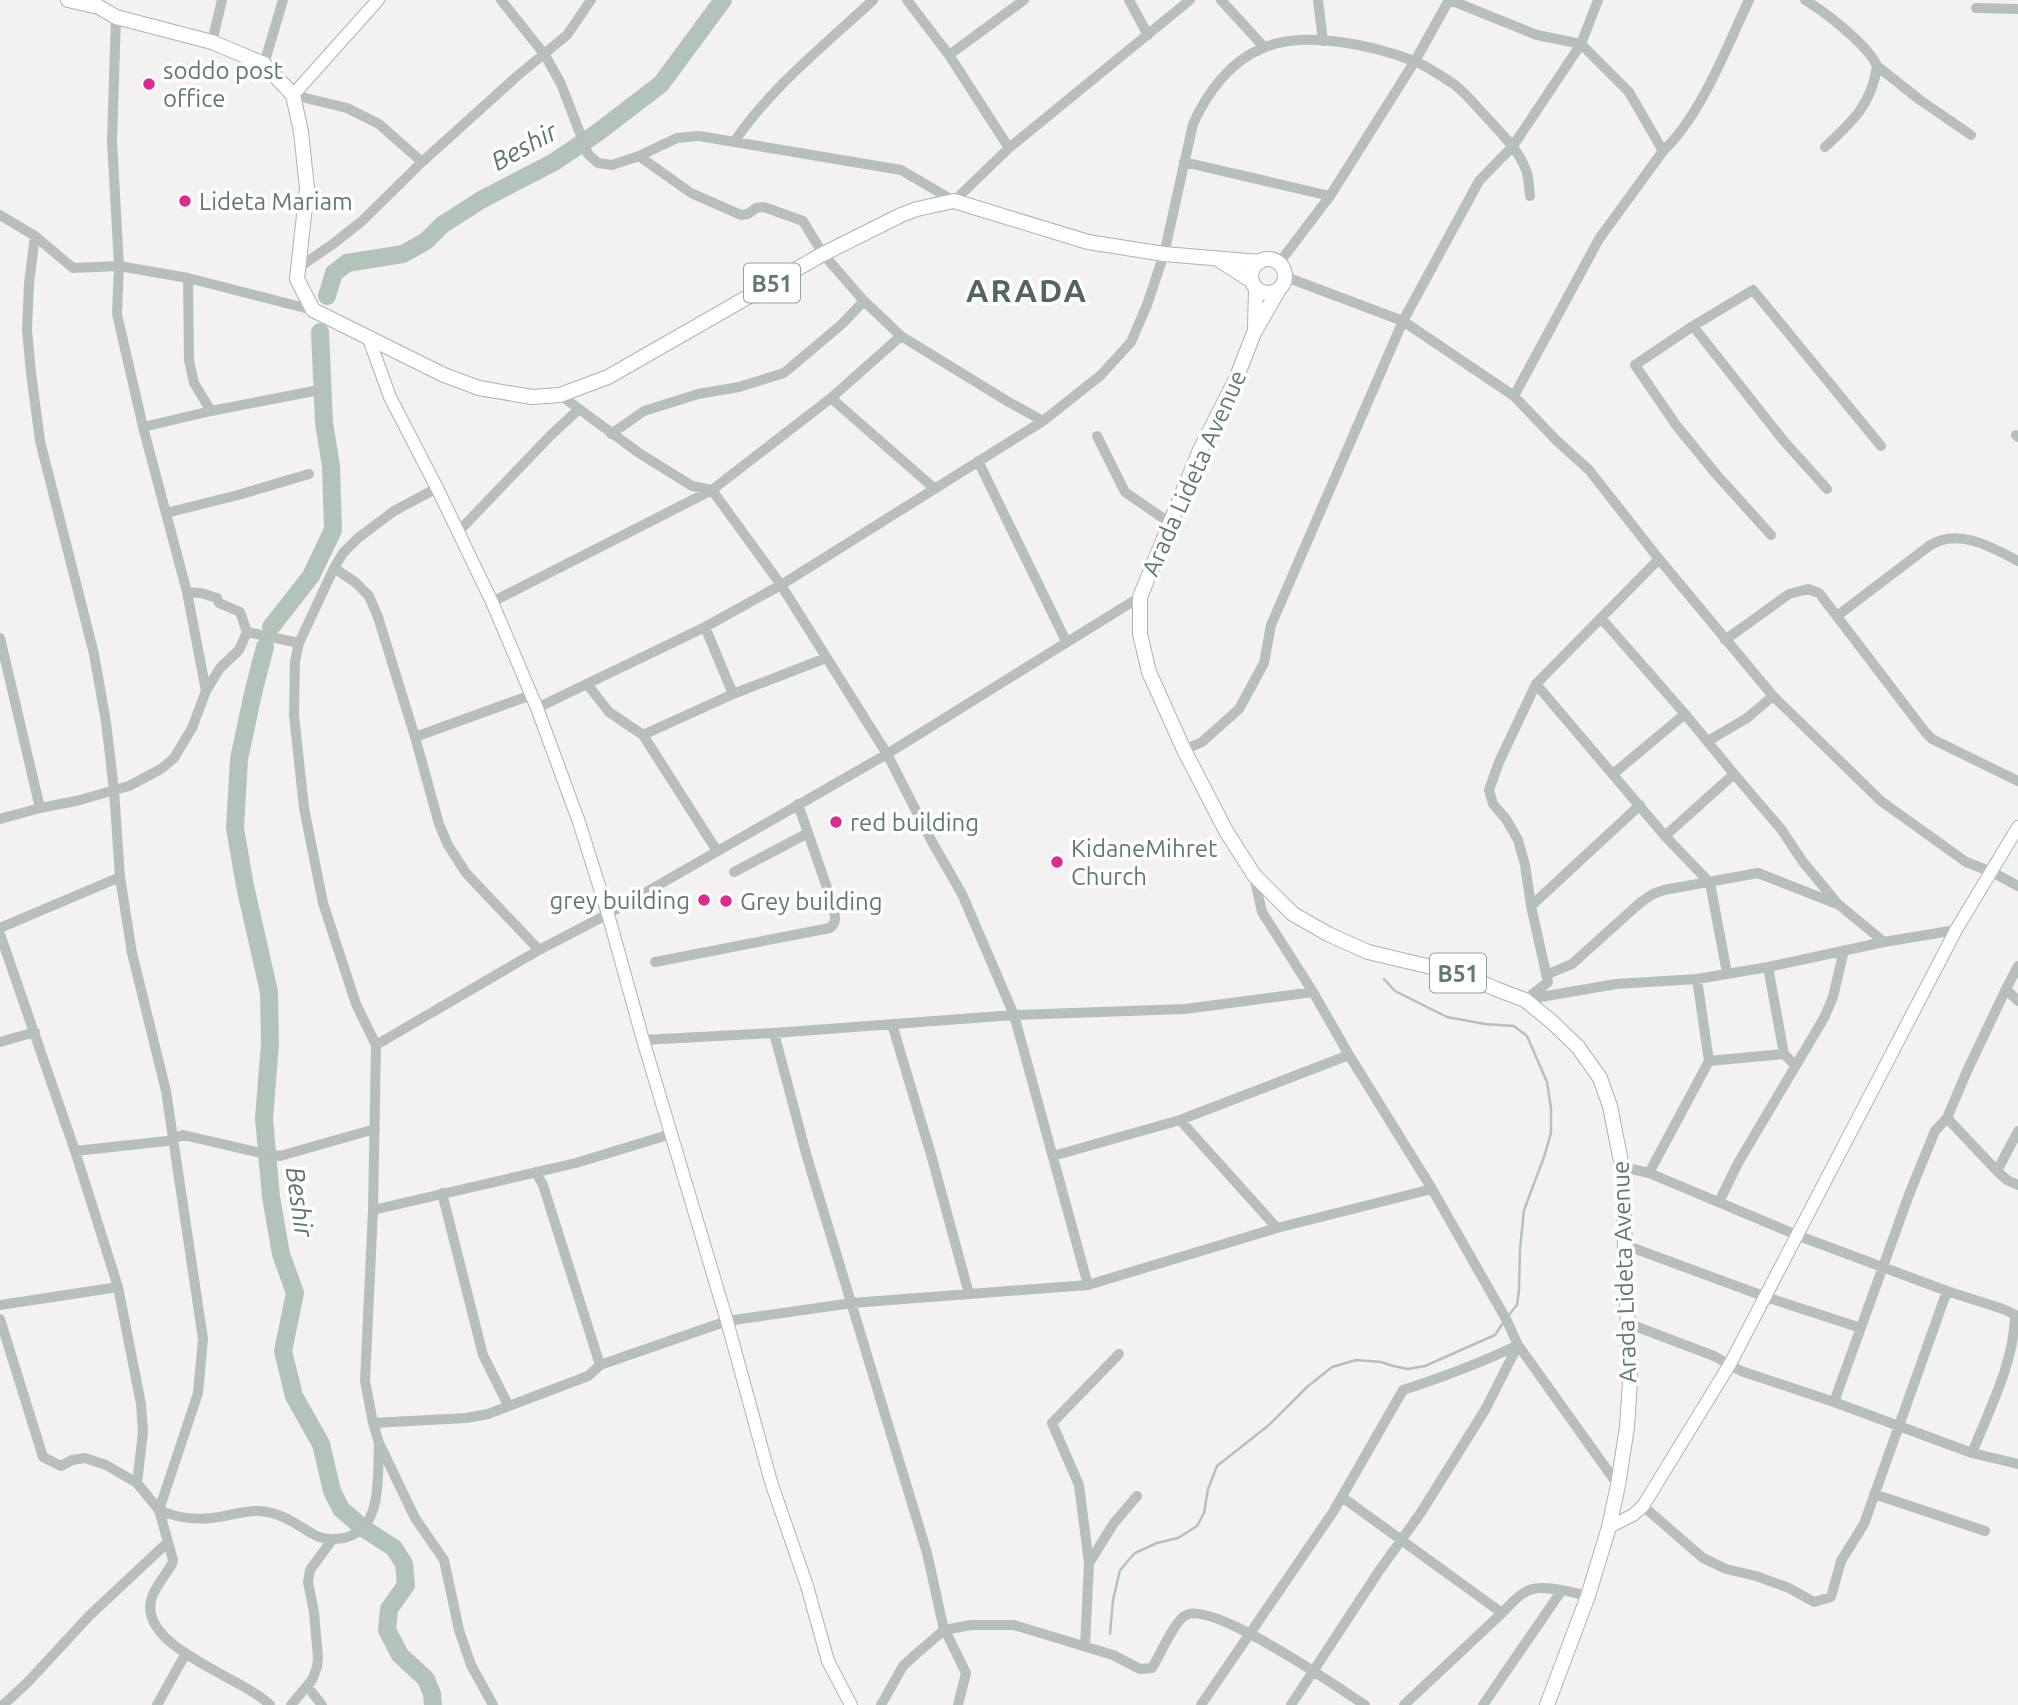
<svg xmlns="http://www.w3.org/2000/svg" width="2018" height="1705" viewBox="0 0 2018 1705" font-family="Ubuntu,sans-serif">
	<rect width="100%" height="100%" fill="#f4f1f1"/>
	<g fill="none" stroke-linecap="round" stroke-linejoin="round">
		<path stroke="#b2c4ba" stroke-width="2.5" d="M1384 979 1395 991 1447 1017 1485 1024 1514 1026 1527 1036 1547 1082 1551 1108V1133L1544 1157 1524 1210 1520 1249 1519 1290 1517 1305 1508 1316
			M1110 1634 1113 1600 1120 1570 1135 1553 1157 1543 1178 1538 1197 1526 1204 1513 1208 1489 1217 1466 1269 1425 1307 1387 1332 1367 1356 1360 1381 1362 1393 1366 1408 1369 1425 1366 1495 1335 1504 1321"/>
		<path stroke="#b2c4ba" stroke-width="18" d="M327 296 334 273 347 263 403 254 426 241 442 225 481 200 554 162 597 133 661 84 723 0
			M271 627 311 576 333 530 331 466 324 423 320 332
			M265 647 254 689 239 759 235 828 245 886 269 992 270 1044 264 1118 271 1197 281 1254 295 1293 283 1351 294 1396 321 1444 332 1491 341 1509 363 1528 394 1548 404 1564 406 1585 389 1609 387 1630 400 1655 426 1679 432 1694 433 1705"/>
		<defs>
			<path id="major" d="M293 95 378 0
				M369 339 390 397 437 488 492 602 537 708 579 822 608 914 643 1040 727 1321 771 1482 807 1586 828 1661 851 1705
				M1609 1527 1633 1515 1643 1506 1730 1364 1956 930 2018 827"/>
			<path id="highway" d="M68 0 94 6
				M87 0 116 17 212 42 264 64 293 95 301 132 307 188 297 279 313 310 444 375 479 388 532 397 560 395 608 377 823 254 901 215 917 209 954 201 1088 242 1164 254 1260 262
				M1251 276a17 17 0 1 1 34 0a17 17 0 1 1-34 0Z
				M1219 260 1252 281
				M1278 291 1254 333 1236 379 1200 450 1140 597V634L1149 672 1184 750 1226 831 1254 875 1293 914 1328 934 1368 952 1465 975 1496 989 1525 1000 1552 1022 1578 1047 1600 1078 1610 1106 1622 1167 1630 1381 1627 1427 1618 1485 1609 1527 1588 1596 1547 1705
				M1255 328 1256 288"/>
		</defs>
		<use href="#major" stroke="#abb4b1" stroke-width="14"/>
		<use href="#highway" stroke="#abb3b0" stroke-width="16"/>
		<path stroke="#b7bfbc" stroke-width="10" d="M501 0 545 55 561 84 588 154 598 163 612 165 639 156 677 138 699 136 901 170 954 201 1009 148 1190 0
			M907 0 949 55 1009 148
			M1129 0 1148 35
			M1221 0 1264 47
			M1318 0 1323 41
			M1450 0 1537 35 1581 44 1629 92 1663 151
			M1805 0C1825 12 1868 45 1877 66 1872 104 1852 122 1825 147
			M1976 8 2018 9
			M116 17 112 141 119 266 117 314 143 427 187 592 206 691
			M212 42 222 0
			M949 55 1024 0
			M264 64 283 0
			M1877 66 1920 100 1971 135
			M293 95 347 108 379 124 422 162
			M734 142C771 87 825 45 873 0
			M639 156 691 193 741 215 748 214 756 208 764 207 803 221 823 254 864 301 901 336 1007 401 1043 421
			M1184 162 1330 196
			M0 215 35 236 73 268 119 266 188 278 313 310
			M35 236 29 283 27 330 31 373 40 441 94 654 106 722 114 790 120 877 132 953 166 1091 203 1339 198 1393 159 1510
			M1279 263 1330 196 1415 61 1449 0
			M298 268 333 244 362 221 422 162 516 77 567 35 591 0
			M1286 277 1403 321 1514 396 1556 440 1589 470 1659 559 1773 696 1881 801 1966 862 1992 872 2018 886
			M188 278 189 360 194 383 211 411
			M1693 326 1783 440 1827 489
			M560 395 639 453 692 486 712 490 781 585 887 754 931 840 962 894 1014 1015 1088 1285
			M1514 396 1599 239 1663 151C1701 116 1727 46 1749 0
			M831 398 935 489
			M143 427 211 411 314 391
			M611 434 644 411 698 394 739 387 784 373 842 324 864 301
			M2016 435 2018 437
			M1097 436 1125 492 1170 523
			M978 461 1066 641
			M437 488 394 511 358 538 343 553 334 568 299 643 295 661 294 715 304 808 323 903 356 1004 376 1045 373 1210 365 1381 373 1423 379 1443 415 1518 444 1560 459 1630 471 1665 493 1705
			M166 513 238 495 309 474
			M458 532 551 435 578 410
			M1771 535 1716 474 1676 425 1635 365 1693 326 1753 290 1881 446
			M334 568 355 582 369 596 378 617 415 737 439 824 448 845 466 873 539 950
			M492 602 712 490 831 398 901 336
			M1837 616 1929 546C1957 527 1992 547 2018 561
			M1601 618 1685 714 1734 774 1781 829 1803 862 1838 904 1884 942
			M705 627 733 694
			M247 632 299 643
			M0 638 40 808
			M1725 640 1789 594 1808 589 1819 593 1926 733 1932 739 2018 781
			M587 684 609 712 643 735 717 851
			M1536 684 1665 836 1710 883 1727 973
			M537 708 705 627 781 585 1043 421 1101 375 1131 342 1147 305 1164 254 1193 124C1207 93 1230 61 1263 48 1305 30 1372 45 1414 61 1427 66 1443 77 1455 85 1468 95 1480 111 1492 123 1505 138 1519 151 1526 170 1529 178 1529 188 1530 196
			M643 735 733 694 826 658
			M415 737 531 695
			M1708 741 1747 718 1773 696
			M1184 750 1202 742 1239 709 1264 663 1271 625 1403 321 1479 181 1513 146 1581 44 1598 0
			M1613 774 1685 714
			M0 819 40 808 76 801 129 786 161 769 174 758 192 728 206 691 220 668 239 650 247 632 240 612 219 603 217 598 201 593 187 592
			M1665 836 1734 774
			M734 872 808 833
			M1254 876 1262 912 1313 992 1349 1055 1432 1189 1506 1319 1518 1345 1618 1485
			M1531 906 1640 805
			M0 928 120 877
			M0 934 75 1151 118 1287 141 1404 143 1432 137 1483
			M655 962 830 928C837 922 835 917 834 908L798 804
			M2018 966 2006 989 2018 1001
			M1768 967 1784 1054 1795 1065
			M1546 975 1572 964 1641 902 1653 894 1664 890 1758 873 1837 904
			M1529 999 1616 984 1697 979 1768 967 1884 942 1956 930
			M1525 1000 1548 982 1531 906 1525 865 1518 840 1506 819 1493 804 1489 790 1499 762 1536 684 1659 559
			M892 1024 932 1158 969 1294
			M774 1033 807 1157 927 1553 944 1630
			M643 1040 774 1033 1014 1015 1185 1009 1313 992
			M0 1042 35 1032
			M376 1045 539 950 608 914 887 754 1140 597
			M1709 1061 1784 1054
			M1947 1118 1997 1171 2018 1131
			M1180 1120 1277 1228
			M75 1151 167 1141 183 1135 256 1152 280 1156 375 1129
			M1053 1156 1180 1120 1349 1055
			M1622 1167 1649 1173 1799 1236 1947 1291 2003 1309 2018 1316
			M1997 1171 2007 1180 2018 1185
			M536 1172 543 1185 600 1365
			M1649 1173 1709 1061 1697 979
			M442 1193 483 1355 508 1405
			M1719 1202 1738 1163 1824 1018 1833 997 1844 950
			M373 1210 576 1163 671 1134
			M1625 1245 1766 1297 1861 1328
			M0 1305 118 1287
			M0 1319 43 1457 61 1466 72 1460 85 1458 106 1465 137 1483 159 1510 173 1560 172 1564C167 1573 155 1587 152 1597 135 1647 243 1677 270 1705
			M1627 1323 1714 1356 1741 1371 1834 1402 1972 1453C1989 1410 2014 1363 2015 1316
			M1834 1402 1910 1192 1935 1131 1947 1118 1967 1071 2006 989
			M373 1423 466 1418 488 1414 588 1376 600 1365 727 1321 852 1303 1088 1285 1277 1228 1432 1189
			M1972 1453 2018 1464
			M1874 1494 1985 1531
			M1342 1497 1502 1613C1510 1605 1521 1591 1533 1589 1546 1585 1575 1593 1588 1596
			M1643 1506 1703 1558 1726 1569 1756 1576 1789 1588 1814 1602 1831 1597 1841 1561 1864 1524 1947 1291
			M159 1510C177 1518 192 1520 211 1518 228 1517 242 1510 259 1511 283 1513 294 1523 313 1534 323 1540 333 1540 344 1538 384 1529 377 1475 379 1444
			M1089 1563 1079 1485 1052 1423 1119 1354
			M945 1630 966 1673 958 1705
			M1085 1646 1089 1563 1114 1523 1137 1496
			M307 1686 322 1705
			M3 1705 28 1682 89 1616 167 1543
			M157 1705 186 1653
			M291 1705 312 1680 317 1667 318 1658 314 1612 308 1582 310 1570 332 1540
			M881 1705 903 1666 915 1655 944 1630 971 1625H1014L1113 1655 1140 1669 1152 1668C1160 1655 1175 1620 1186 1615 1214 1601 1337 1687 1365 1705
			M1201 1705 1333 1512 1403 1390C1443 1377 1481 1363 1518 1345L1485 1410 1420 1514 1379 1571 1291 1705
			M1404 1705 1502 1613
			M1483 1705 1562 1590"/>
		<use href="#major" stroke="#fff" stroke-width="12"/>
		<use href="#highway" stroke="#fff" stroke-width="14"/>
	</g>
	<g fill="#da2b90" stroke="#fff" stroke-width="2.5">
		<circle cx="149" cy="84" r="7"/>
		<circle cx="185" cy="201" r="7"/>
		<circle cx="836" cy="822" r="7"/>
		<circle cx="1057" cy="862" r="7"/>
		<circle cx="704" cy="900" r="7"/>
		<circle cx="726" cy="901" r="7"/>
	</g>
	<g text-anchor="middle" dominant-baseline="central" stroke-width="7" stroke-linejoin="round" paint-order="stroke">
		<g fill="#fff" stroke="#90a29c" stroke-width="2">
			<rect x="744" y="263.5" width="56" height="39" rx="5"/>
			<rect x="1430" y="953.5" width="56" height="39" rx="5"/>
		</g>
		<g font-size="23" font-weight="bold" fill="#617a71">
			<text x="772" y="283">B51</text>
			<text x="1458" y="973">B51</text>
		</g>
		<g font-size="24" fill="#617a71" stroke="#fff" text-anchor="start">
			<text x="163" y="70">soddo post<tspan x="163" dy="28">office</tspan></text>
			<text x="199" y="201">Lideta Mariam</text>
			<text x="850" y="822">red building</text>
			<text x="1071" y="848">KidaneMihret<tspan x="1071" dy="28">Church</tspan></text>
			<text x="690" y="900" text-anchor="end">grey building</text>
			<text x="740" y="901">Grey building</text>
		</g>
		<g font-size="24" fill="#617a71" stroke="#fff">
			<text transform="translate(1194 473) rotate(-66)">Arada Lideta Avenue</text>
			<text transform="translate(1624 1272) rotate(-92)">Arada Lideta Avenue</text>
		</g>
		<g font-size="26" font-style="italic" fill="#5b7768" stroke="#fff">
			<text transform="translate(524 146) rotate(-29)">Beshir</text>
			<text transform="translate(300 1202) rotate(82)">Beshir</text>
		</g>
		<g font-size="32" font-weight="bold" letter-spacing="2" fill="#52665f" stroke="#fff">
			<text x="1027" y="290">ARADA</text>
		</g>
	</g>
</svg>
